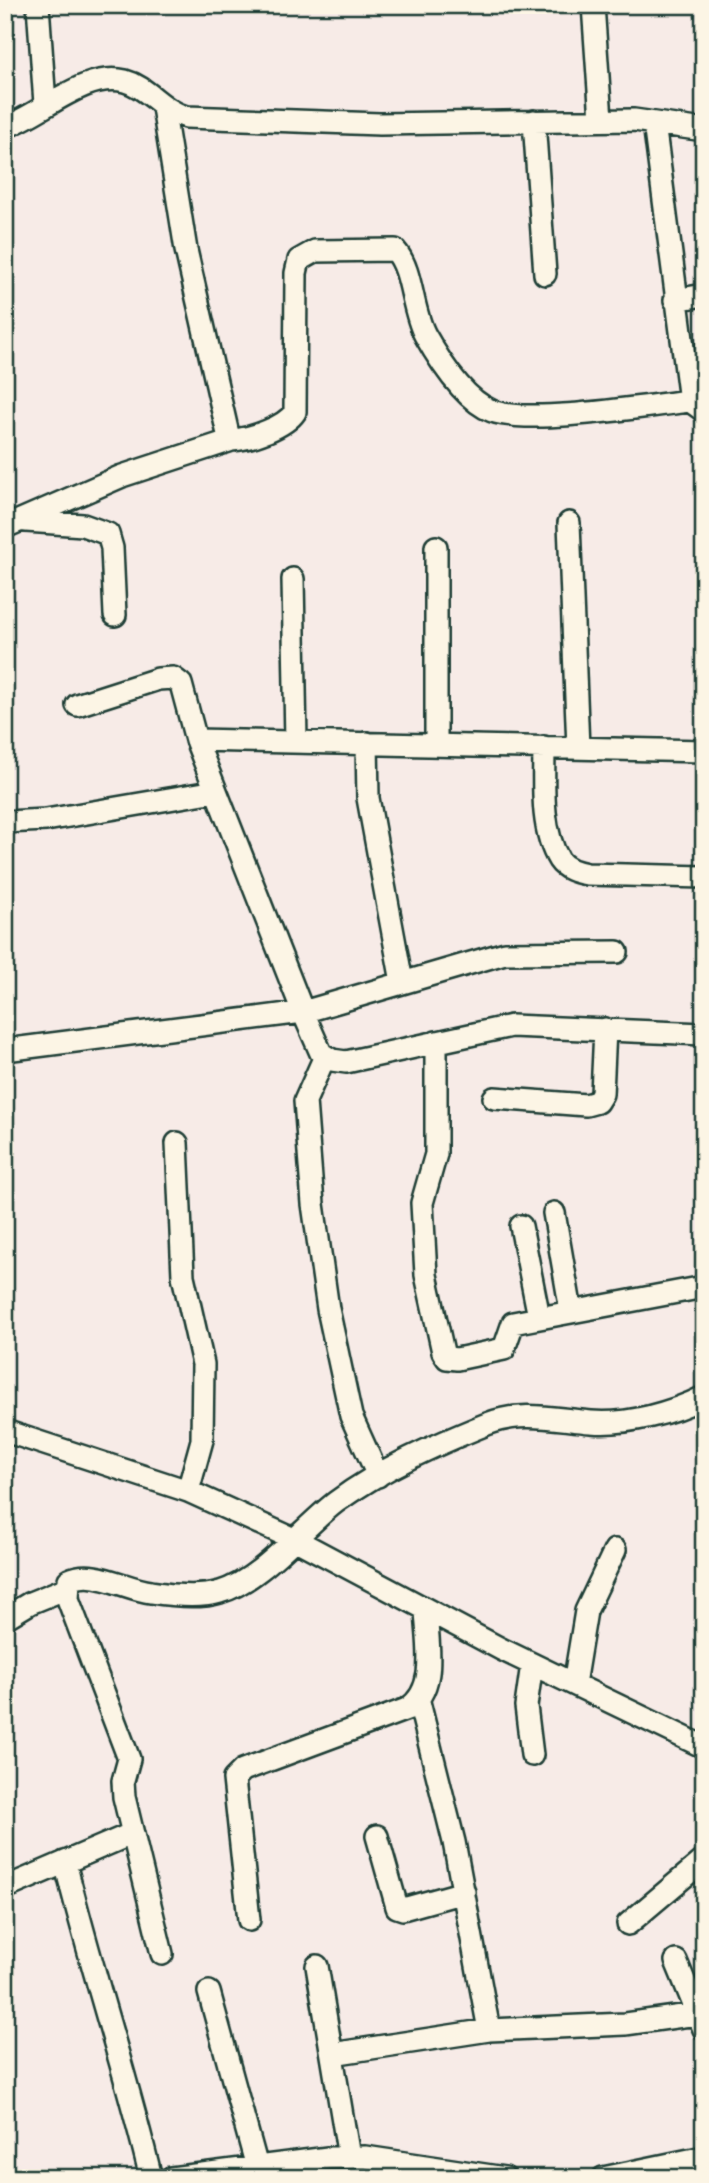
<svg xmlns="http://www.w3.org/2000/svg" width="709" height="2183" viewBox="0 0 709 2183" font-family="Delius,sans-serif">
	<rect width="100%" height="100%" fill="#f7ebe7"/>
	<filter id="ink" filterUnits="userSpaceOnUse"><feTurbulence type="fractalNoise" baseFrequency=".0143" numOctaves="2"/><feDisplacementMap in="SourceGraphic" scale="14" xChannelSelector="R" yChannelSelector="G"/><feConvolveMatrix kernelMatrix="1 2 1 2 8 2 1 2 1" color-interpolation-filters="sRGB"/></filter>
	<g filter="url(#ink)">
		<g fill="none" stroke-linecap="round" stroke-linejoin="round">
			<defs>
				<path id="minor" d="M38 5 45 104
					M593 5 601 119
					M163 107 186 250 228 434 232 440C251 439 285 427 295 412L296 273 299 260 315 251 395 250C413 270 411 309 425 335 439 360 464 400 492 411 530 425 645 406 690 401
					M534 121 545 274
					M654 123 690 401 704 411
					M5 127C41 115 84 71 125 81 148 87 161 110 186 117L380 124 634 120 704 130
					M675 300 704 295
					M26 521 83 525 108 534 112 548 115 615
					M569 523 578 748
					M5 527 122 476 232 440
					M436 547V744
					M293 579 296 742
					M77 705 158 679 173 678 181 684 196 740 303 1012 321 1053 332 1060 346 1062 511 1026 704 1034
					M196 740 704 751
					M367 743 368 798 402 982
					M544 747C544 781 540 829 559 860 565 869 576 872 587 874L704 877
					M5 822 46 820 216 791
					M436 1042V1154L422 1203 426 1275 443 1352 447 1358 457 1359 504 1349 513 1323 704 1287
					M5 1050 303 1012 505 953 617 952
					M325 1056 305 1101 313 1204 328 1309 351 1416 378 1476
					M494 1098 586 1105 597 1102 602 1094 605 1029
					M177 1143 183 1276 203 1364 202 1440 188 1491
					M554 1213 571 1311
					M521 1226 539 1317
					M5 1431 188 1491 296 1540 501 1649 704 1747
					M5 1618 30 1603 67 1588
					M574 1684 586 1611 615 1550
					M419 1702 454 1842 489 2030
					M532 1755 526 1706 532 1664
					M377 1836 397 1907 403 1909 464 1892
					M65 1862C91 1969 126 2072 151 2178
					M5 1888 131 1834
					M249 1920 234 1779 243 1770 407 1709C439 1689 427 1642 426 1609
					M628 1924 704 1860
					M162 1954 124 1797 123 1781 129 1759 68 1599 69 1580C94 1568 125 1589 151 1592 170 1595 201 1598 220 1592 260 1581 303 1527 336 1502 381 1469 435 1445 487 1424 522 1410 554 1419 591 1422 627 1425 672 1413 704 1397
					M676 1961 704 2029
					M317 1966 349 2157
					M209 1992 260 2178
					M332 2054 489 2030 625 2024 704 2013
					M171 2178 328 2158 365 2157 505 2178
					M603 2178 704 2157"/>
			</defs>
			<use href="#minor" stroke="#1f3d34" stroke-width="26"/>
			<use href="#minor" stroke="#fcf5e5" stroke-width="21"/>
		</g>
	</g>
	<rect width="709" height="2183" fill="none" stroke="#fcf5e5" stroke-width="28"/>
	<rect x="14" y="14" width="681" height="2155" fill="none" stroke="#1f3d34" stroke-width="2.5" filter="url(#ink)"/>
</svg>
